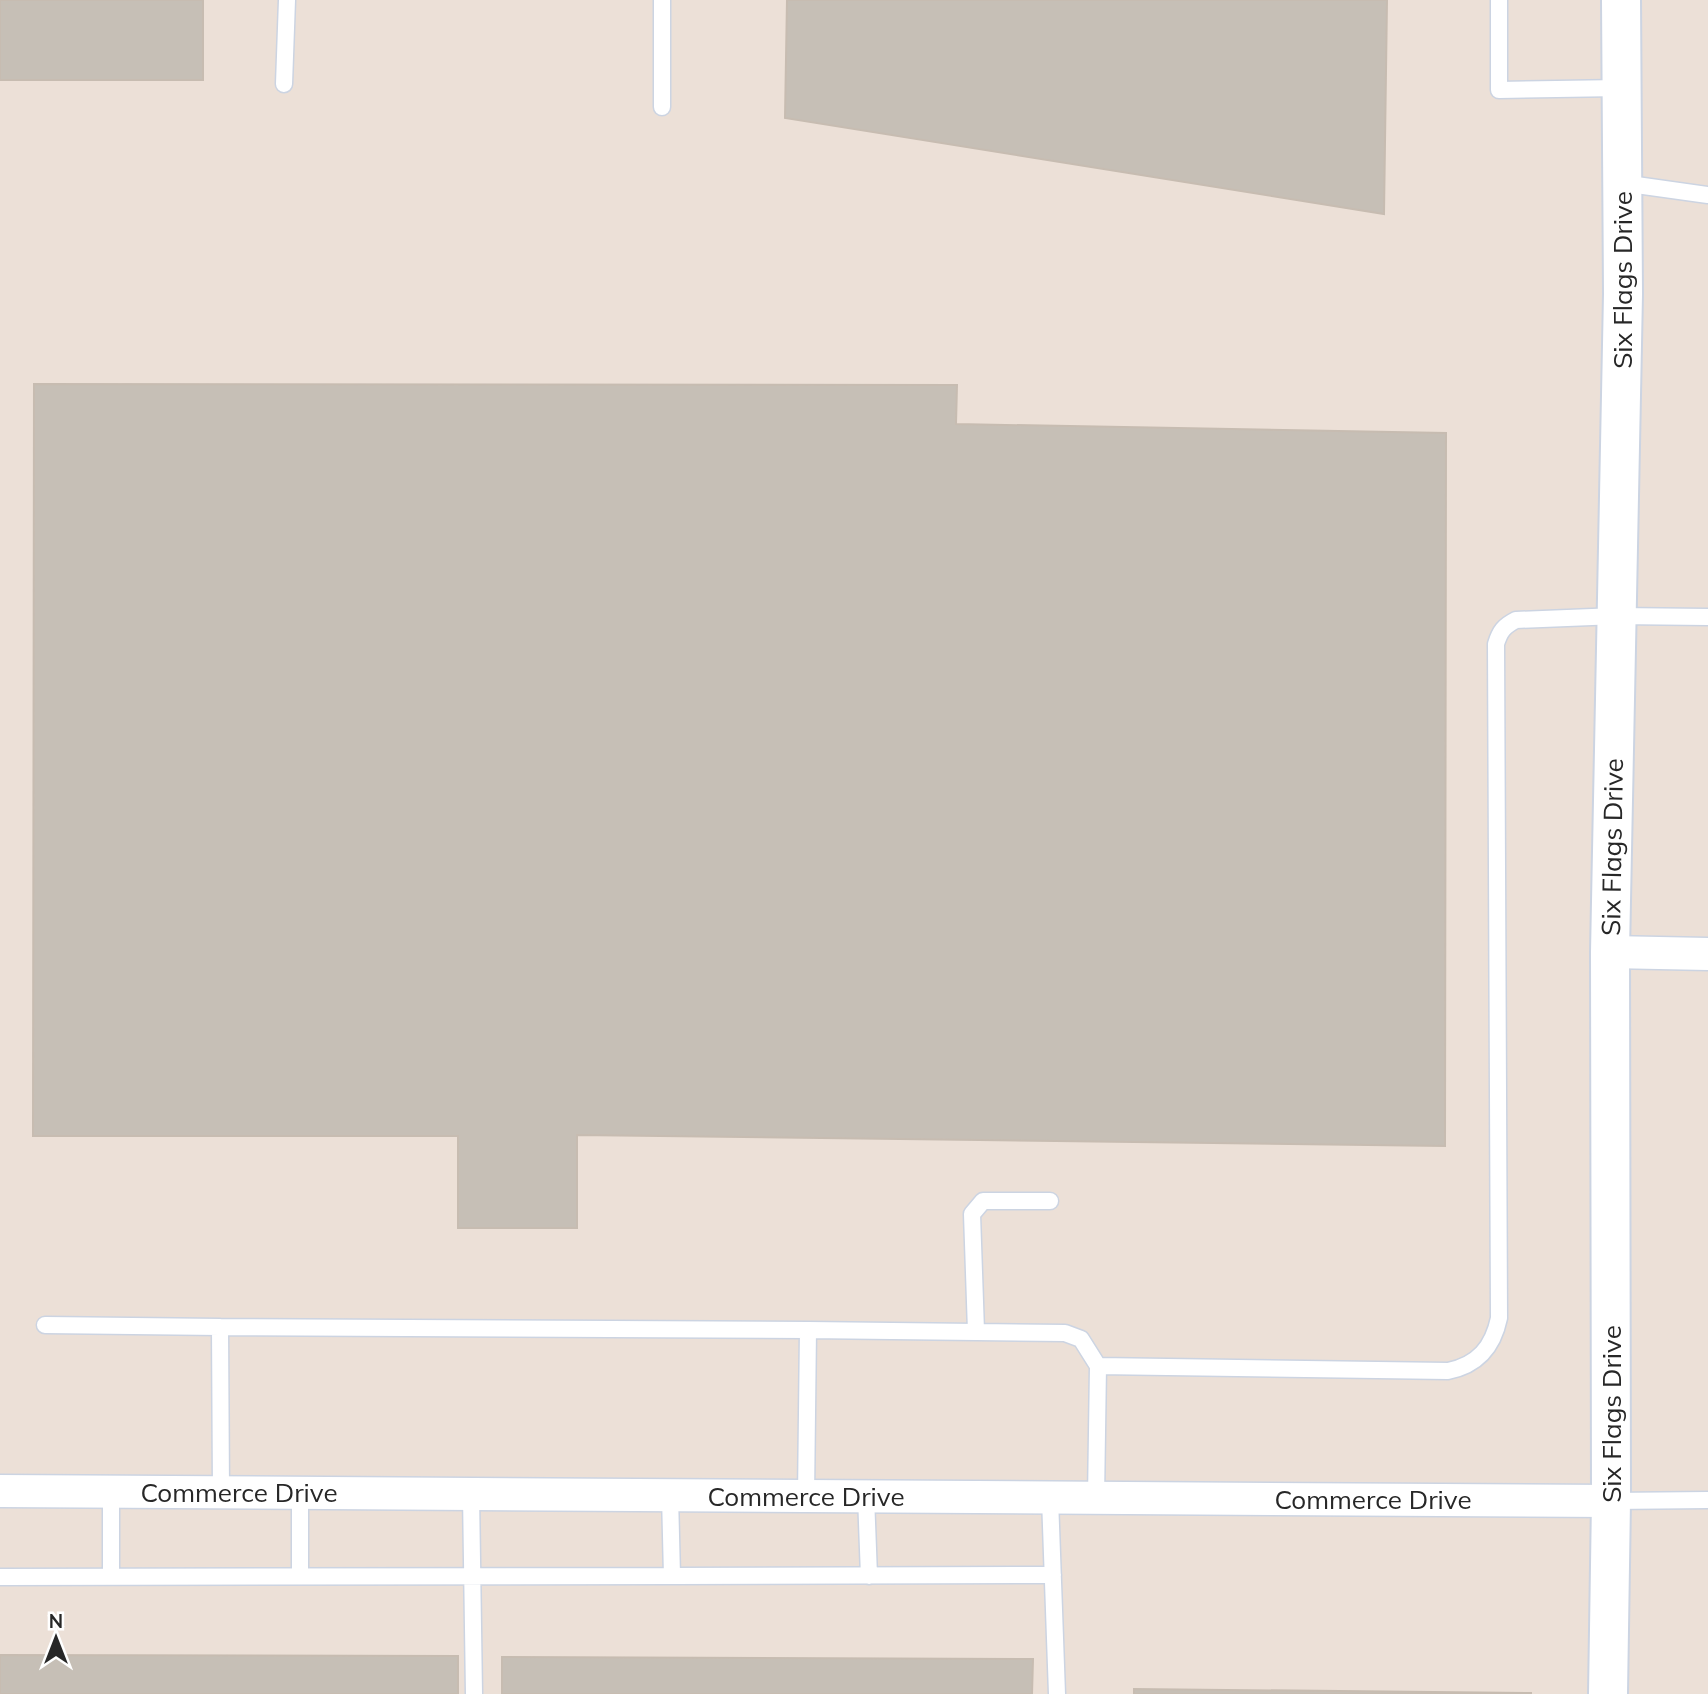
<svg xmlns="http://www.w3.org/2000/svg" width="1708" height="1694" viewBox="0 0 1708 1694" font-family="Mulish,sans-serif">
	<rect width="100%" height="100%" fill="#ece0d7"/>
	<path fill="#c6bfb6" stroke="#c7bcb1" stroke-width="2" d="M0 0H203V80H0Z
		M787 0H1387L1384 214 785 118Z
		M34 384 957 385 956 424 1446 433 1445 1146 577 1135V1228H458V1136H33Z
		M0 1655 458 1656V1694H0Z
		M502 1657 1033 1659 1032 1694H502Z
		M1134 1689 1531 1693V1694H1134Z"/>
	<g fill="none" stroke-linecap="round" stroke-linejoin="round">
		<defs>
			<path id="service" d="M662 0V107
				M1499 0V90L1621 88
				M284 84 287 0
				M1622 183 1708 195
				M45 1325 220 1327
				M976 1331 972 1214 983 1201H1050
				M1098 1366 1448 1371C1478 1365 1493 1347 1499 1318L1496 644C1500 631 1504 626 1516 620L1617 616 1708 617
				M221 1492 220 1327 808 1330
				M300 1493V1576
				M471 1494 474 1694
				M806 1496 808 1330 1065 1333 1081 1339 1098 1366 1096 1498
				M866 1496 869 1576
				M1050 1498 1057 1694
				M1611 1501 1708 1500
				M111 1576V1492
				M672 1576 1053 1575
				M0 1577 672 1576 670 1495"/>
			<path id="minor" d="M1610 952 1708 954
				M0 1491 1611 1501"/>
			<path id="tertiary" d="M1608 1694 1611 1501 1610 952 1623 294 1621 0"/>
		</defs>
		<use href="#service" stroke="#ccd4e2" stroke-width="19"/>
		<use href="#minor" stroke="#ccd4e2" stroke-width="35"/>
		<use href="#tertiary" stroke="#ccd4e2" stroke-width="42"/>
		<use href="#service" stroke="#fff" stroke-width="16"/>
		<use href="#minor" stroke="#fff" stroke-width="32"/>
		<use href="#tertiary" stroke="#fff" stroke-width="38"/>
	</g>
	<g text-anchor="middle" dominant-baseline="central" stroke-width="6" stroke-linejoin="round" paint-order="stroke">
		<g font-size="26" fill="#272727" stroke="#fff">
			<text transform="translate(1622 280) rotate(-90)">Six Flags Drive</text>
			<text transform="translate(1612 847) rotate(-89)">Six Flags Drive</text>
			<text transform="translate(1611 1414) rotate(-90)">Six Flags Drive</text>
			<text x="239" y="1492">Commerce Drive</text>
			<text x="806" y="1496">Commerce Drive</text>
			<text x="1373" y="1499">Commerce Drive</text>
		</g>
	</g>
	<g transform="translate(56 1638)" stroke="#ffffff" stroke-width="5" paint-order="stroke">
	<path d="M0-5L12 26L0 18L-12 26Z" fill="#272727"/>
	<text y="-10" font-size="19" font-weight="bold" text-anchor="middle" fill="#272727">N</text>
	</g>
</svg>
